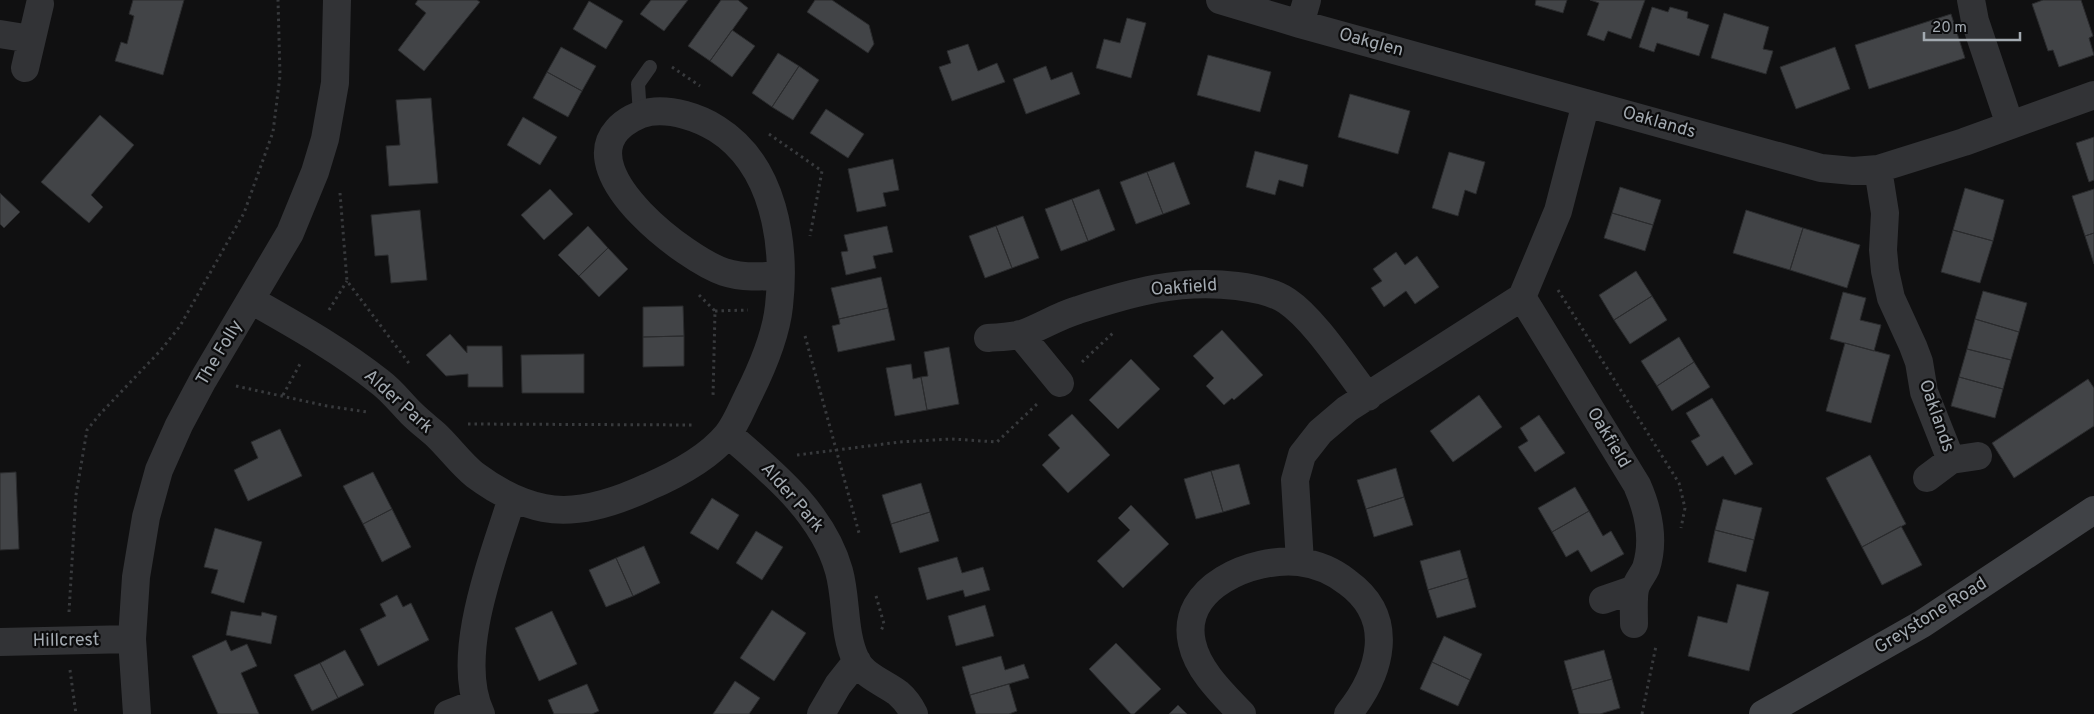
<svg xmlns="http://www.w3.org/2000/svg" width="2094" height="714" viewBox="0 0 2094 714" font-family="Overpass,sans-serif">
	<rect width="100%" height="100%" fill="#101011"/>
	<path fill="#424447" stroke="#2a2b2d" d="M133 0H184L163 75 115 61 121 42 127 44 134 16 129 14Z
		M418 0H477L480 2 424 71 398 50 426 13 415 4Z
		M651 0H688L664 31 640 14Z
		M721 0H738L748 8 710 61 688 46Z
		M815 0H832L869 25 874 44 868 53 807 12Z
		M1536 0H1567L1563 13 1535 5Z
		M1590 0H1645L1631 39 1608 31 1604 41 1587 35 1599 3Z
		M2043 0H2081L2093 36 2089 38 2094 55 2059 67 2053 50 2048 51 2032 4Z
		M589 1 623 21 606 49 573 29Z
		M1652 7 1668 12 1670 7 1688 12 1687 18 1709 25 1699 56 1657 43 1654 52 1639 47Z
		M1724 13 1769 27 1763 49 1773 51 1766 74 1711 58Z
		M1951 14 1965 58 1869 89 1855 45Z
		M1127 18 1146 23 1131 78 1096 68 1104 39 1120 43Z
		M732 30 755 46 732 77 710 61Z
		M968 44 978 71 997 63 1005 82 952 101 939 67 951 63 947 51Z
		M561 47 596 66 582 91 547 72Z
		M1835 47 1850 89 1796 109 1780 67Z
		M778 53 799 66 772 107 752 93Z
		M1208 55 1271 72 1260 112 1197 95Z
		M799 66 819 80 793 120 772 107Z
		M1046 66 1051 80 1072 72 1080 94 1026 114 1013 79Z
		M547 72 582 91 568 117 533 98Z
		M1350 94 1410 111 1398 154 1338 137Z
		M431 98 438 183 389 186 386 146 400 145 396 100Z
		M826 109 864 134 848 158 810 133Z
		M100 115 134 145 91 195 103 207 89 223 41 182Z
		M523 117 557 137 540 165 507 145Z
		M2094 137V180L2089 182 2076 143Z
		M1255 151 1308 165 1303 187 1279 180 1275 195 1246 187Z
		M1449 152 1485 162 1476 194 1465 190 1458 216 1432 208Z
		M893 159 899 190 883 193 886 206 857 212 848 169Z
		M1174 162 1190 204 1163 214 1147 172Z
		M1147 172 1163 214 1136 224 1120 182Z
		M1620 187 1661 200 1653 225 1612 213Z
		M1965 188 2004 200 1993 241 1953 230Z
		M550 189 573 214 544 240 521 215Z
		M1099 189 1115 230 1088 241 1072 199Z
		M2094 189V233L2085 236 2072 196Z
		M0 193 20 212 4 228 0 224Z
		M1072 199 1088 241 1061 251 1045 209Z
		M420 210 427 280 391 283 388 255 375 256 371 215Z
		M1746 210 1803 228 1790 270 1733 253Z
		M1612 213 1653 225 1645 251 1604 238Z
		M1023 216 1039 258 1012 268 996 226Z
		M588 226 608 248 579 276 558 255Z
		M887 226 893 252 873 256 876 268 846 275 841 252 848 251 844 235Z
		M996 226 1012 268 985 278 969 236Z
		M1803 228 1860 245 1847 288 1790 270Z
		M1953 230 1993 241 1980 283 1941 272Z
		M2094 233V264L2085 236Z
		M608 248 628 269 599 297 579 276Z
		M1396 252 1405 265 1417 256 1439 287 1415 304 1406 291 1384 307 1371 288 1382 281 1373 269Z
		M1636 271 1652 296 1614 320 1599 295Z
		M881 277 888 308 839 319 831 288Z
		M1983 291 2027 303 2019 332 1975 319Z
		M1843 292 1866 298 1860 320 1881 325 1874 351 1830 339Z
		M1652 296 1667 320 1630 344 1614 320Z
		M683 306 684 336 643 337V307Z
		M888 308 895 340 838 352 832 326 840 324 839 319Z
		M1975 319 2019 332 2011 360 1967 349Z
		M1222 330 1263 375 1234 400 1232 398 1224 405 1206 386 1214 378 1193 356Z
		M450 334 467 353V346H502L503 387H468V374L446 376 426 355Z
		M684 336V366L643 367V337Z
		M1679 337 1694 362 1657 386 1641 361Z
		M1845 343 1890 355 1871 423 1826 411Z
		M949 347 959 404 927 410 921 377 928 376 924 352Z
		M1967 349 2011 360 2003 389 1959 377Z
		M584 354V393H522L521 355Z
		M1131 359 1160 389 1118 429 1089 400Z
		M1694 362 1710 387 1672 411 1657 386Z
		M911 364 913 379 921 377 927 410 895 416 886 368Z
		M1959 377 2003 389 1995 418 1951 406Z
		M2088 379 2094 388V426L2014 478 1992 443Z
		M1479 395 1502 427 1453 462 1430 431Z
		M1712 398 1753 464 1735 475 1723 456 1707 466 1691 441 1700 436 1686 413Z
		M1072 414 1110 455 1068 493 1042 465 1060 448 1048 435Z
		M1539 415 1565 453 1535 472 1518 447 1528 441 1520 428Z
		M280 429 302 476 248 501 234 470 258 458 251 442Z
		M1870 455 1906 524 1862 547 1826 478Z
		M1239 464 1250 504 1223 512 1211 471Z
		M1396 468 1404 497 1366 509 1357 480Z
		M1211 471 1223 512 1196 519 1184 479Z
		M16 472 19 549 0 550V473Z
		M373 472 392 509 363 524 343 486Z
		M921 483 930 512 891 524 882 495Z
		M1575 487 1589 511 1552 532 1538 508Z
		M1404 497 1413 525 1374 537 1366 509Z
		M712 498 739 515 718 550 690 533Z
		M1723 499 1762 508 1754 540 1715 530Z
		M1131 505 1169 544 1123 588 1097 561 1130 530 1118 518Z
		M392 509 411 547 382 562 363 524Z
		M1589 511 1603 536 1611 531 1624 554 1591 572 1578 550 1566 557 1552 532Z
		M930 512 939 541 900 553 891 524Z
		M1901 526 1922 565 1882 585 1862 547Z
		M215 528 262 542 244 603 211 593 218 570 204 567Z
		M1715 530 1754 540 1746 572 1708 562Z
		M756 531 783 547 762 580 736 563Z
		M644 546 660 583 633 596 616 558Z
		M1460 550 1468 578 1428 590 1420 561Z
		M957 557 962 573 983 567 990 590 965 597 963 590 927 600 918 568Z
		M616 558 633 596 606 607 589 570Z
		M1468 578 1476 607 1437 618 1428 590Z
		M1737 584 1769 592 1749 671 1688 656 1698 616 1727 623Z
		M397 595 403 607 411 603 429 640 378 666 360 629 386 616 380 604Z
		M985 605 994 636 956 646 948 616Z
		M772 610 806 633 774 681 740 658Z
		M231 611 261 616 262 612 277 616 271 644 226 635Z
		M552 611 577 664 539 681 515 628Z
		M1444 636 1482 654 1470 680 1432 662Z
		M226 640 231 651 247 644 257 666 241 673 259 714H218L192 656Z
		M1116 643 1161 689 1134 714H1131L1089 669Z
		M345 650 364 685 338 698 320 663Z
		M1604 650 1612 679 1572 690 1564 661Z
		M1001 656 1005 670 1024 664 1029 678 970 695 962 667Z
		M1432 662 1470 680 1458 706 1420 689Z
		M320 663 338 698 312 711 294 675Z
		M1612 679 1620 708 1600 714H1579L1572 690Z
		M735 681 760 698 749 714H713Z
		M587 684 599 711 592 714H554L548 700Z
		M1009 684 1017 711 1009 714H976L970 695Z
		M1178 705 1187 714H1169Z"/>
	<g fill="none" stroke-linecap="round" stroke-linejoin="round">
		<path stroke="#383a3d" stroke-width="3" stroke-dasharray="2.5 4" stroke-linecap="butt" d="M672 67 700 86
			M769 134 822 171 810 236
			M340 193 347 281 411 366
			M1558 290 1679 483 1685 508 1681 528
			M699 295 715 311 713 397
			M329 310 347 281
			M715 311 748 310
			M805 336 859 533
			M1082 362 1114 332
			M236 386 327 406 367 412
			M283 395 300 364
			M468 424 694 425
			M797 455 900 442 952 439 997 442 1037 404
			M876 596 884 624 880 633
			M69 612 76 495 87 430 100 414 161 350 180 326 244 213 273 132 280 76 278 0
			M70 670 76 714
			M1642 714 1656 646"/>
		<path stroke="#323336" stroke-width="14" d="M640 115 638 84 650 67"/>
		<path stroke="#323336" stroke-width="28" d="M1220 0 1300 24 1821 168 1853 171 1878 169 1964 142 2094 95
			M1971 0 1975 21 2010 125
			M1300 24 1307 0
			M0 34 31 39
			M25 68 40 4
			M1878 169 1885 213 1883 250 1885 271 1891 298 1913 346 1919 362 1924 392 1951 460
			M1522 297 1637 485C1648 510 1655 540 1646 568 1643 575 1637 581 1635 589 1633 599 1634 613 1634 624
			M251 300C295 325 340 350 380 382 392 391 401 403 411 413 419 421 427 427 435 434 449 447 461 464 475 475 495 490 520 503 544 508 578 515 618 501 648 487 676 475 707 459 727 435 736 424 742 408 748 396 762 368 776 336 779 306 786 243 774 165 717 129 698 117 672 109 650 112 638 114 625 121 617 130 576 176 686 259 724 272 742 278 761 277 780 275
			M1020 334 1060 383
			M988 338C999 337 1012 337 1022 334 1041 327 1058 316 1078 310 1133 292 1179 279 1237 286 1253 288 1274 292 1287 301 1315 320 1346 369 1368 397
			M728 434C772 472 823 513 839 571 847 600 843 633 856 660 864 676 885 683 898 693 905 699 910 706 914 714
			M1927 478 1951 460 1978 456
			M1300 562 1295 480 1302 455 1320 432 1347 409 1522 297 1558 211 1586 103
			M1603 600 1635 589
			M0 642 132 639
			M137 714 132 639 136 577 146 517 159 470 179 425 203 380 290 233 315 172 325 139 335 83 337 0
			M448 714 476 703
			M481 714C453 656 494 556 512 498
			M821 714 838 685 857 661
			M1242 714C1223 694 1198 671 1192 643 1179 587 1253 557 1299 562 1316 564 1333 571 1347 582 1397 618 1381 673 1348 714"/>
		<path stroke="#404246" stroke-width="28" d="M1763 714 1922 624 2094 510"/>
	</g>
	<g text-anchor="middle" dominant-baseline="central" stroke-width="4.5" stroke-linejoin="round" paint-order="stroke">
		<g font-size="18" fill="#a3aab1" stroke="#0b0b0c">
			<text transform="translate(1371 43) rotate(15)">Oakglen</text>
			<text transform="translate(1659 123) rotate(16)">Oaklands</text>
			<text transform="translate(1184 288) rotate(-4)">Oakfield</text>
			<text transform="translate(220 353) rotate(-59)">The Folly</text>
			<text transform="translate(398 402) rotate(42)">Alder Park</text>
			<text transform="translate(1936 416) rotate(71)">Oaklands</text>
			<text transform="translate(1608 438) rotate(59)">Oakfield</text>
			<text transform="translate(792 498) rotate(49)">Alder Park</text>
			<text transform="translate(1931 616) rotate(-32)">Greystone Road</text>
			<text transform="translate(66 641) rotate(-1)">Hillcrest</text>
		</g>
	</g>
	<path d="M1924 32v8h96v-8" fill="none" stroke="#a3aab1" stroke-width="2.5"/>
	<text x="1932" y="32" font-size="15" fill="#a3aab1" stroke="#0b0b0c" stroke-width="4" paint-order="stroke">20 m</text>
</svg>
